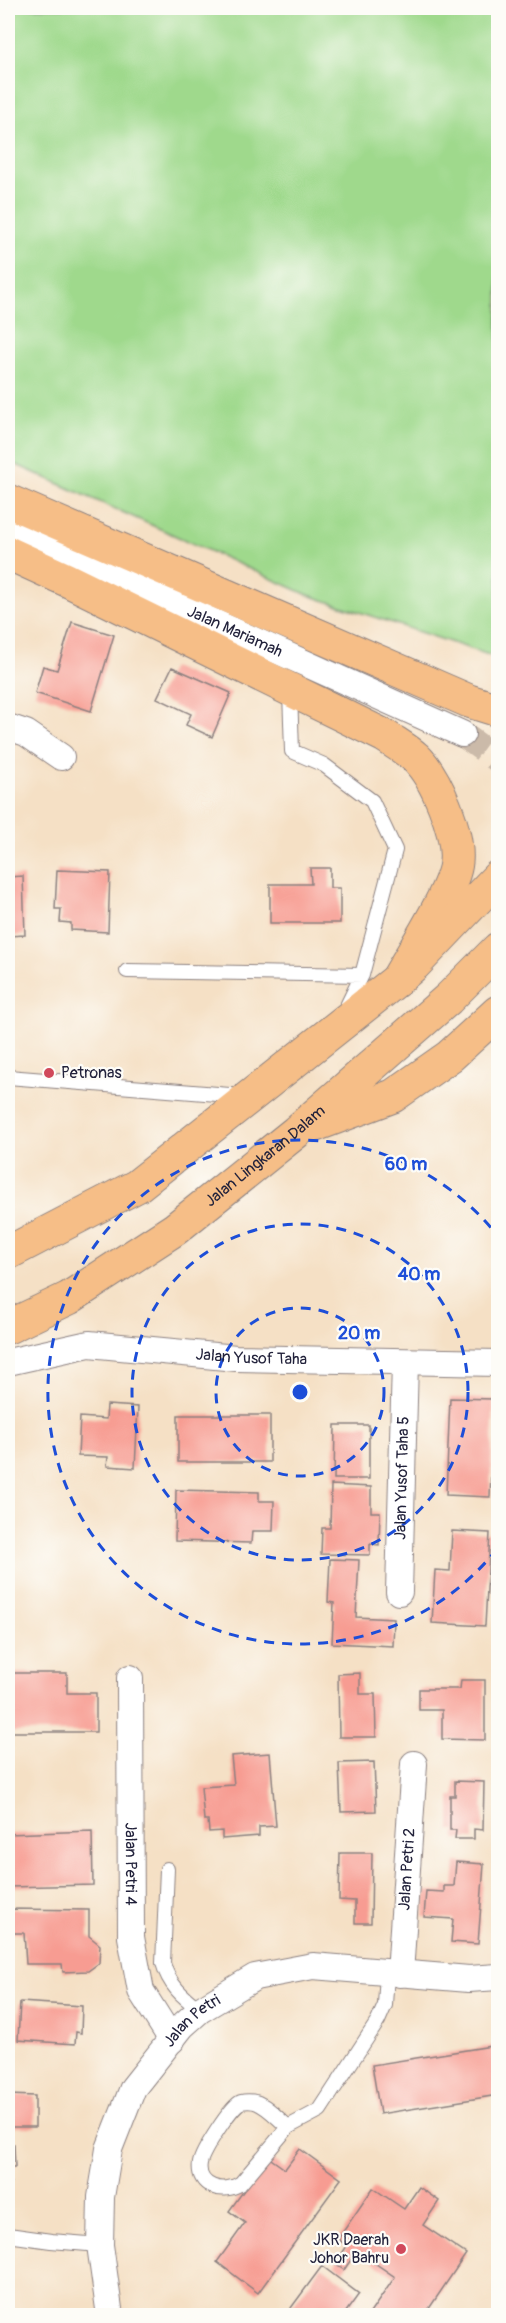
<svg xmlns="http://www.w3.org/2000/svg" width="506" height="2323" viewBox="0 0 506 2323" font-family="Pangolin,sans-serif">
	<rect width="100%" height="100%" fill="#fdfcf7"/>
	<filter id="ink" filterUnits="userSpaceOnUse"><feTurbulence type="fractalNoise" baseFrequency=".0167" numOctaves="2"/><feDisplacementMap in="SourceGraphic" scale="12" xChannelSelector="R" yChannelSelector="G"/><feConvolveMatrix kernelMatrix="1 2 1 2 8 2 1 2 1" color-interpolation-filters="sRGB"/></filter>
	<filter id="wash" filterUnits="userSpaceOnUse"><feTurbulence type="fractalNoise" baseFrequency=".008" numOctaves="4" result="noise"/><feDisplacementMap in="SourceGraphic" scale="24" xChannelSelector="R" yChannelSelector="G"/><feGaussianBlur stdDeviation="1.35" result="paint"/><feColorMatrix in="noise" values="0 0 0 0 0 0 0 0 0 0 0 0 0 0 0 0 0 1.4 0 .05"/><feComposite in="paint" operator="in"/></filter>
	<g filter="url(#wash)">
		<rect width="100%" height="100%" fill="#f5e0c5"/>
		<path fill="#9fd98c" stroke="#607e64" stroke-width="1.5" d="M8 8H498V658L308 595 8 461Z"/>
		<g id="blocks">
			<path fill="#f79c92" d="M72 622 114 635 91 711 35 693 43 666 57 670Z
				M172 667 231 693 212 737 186 725 191 714 157 698Z
				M310 868H330V888H340V923H270V884H311Z
				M57 870 110 872 108 932 71 930V923L60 922 61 909H55Z
				M23 876 25 935 8 936V877Z
				M450 1398 494 1399 490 1497 446 1495Z
				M107 1405 138 1407 135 1468 107 1466 108 1457 78 1456 80 1417 106 1419Z
				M178 1415H270V1462H178Z
				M335 1425H369V1479H334Z
				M331 1485 371 1487V1512H380L379 1545 370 1544V1555L321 1554 322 1528H330Z
				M176 1490 259 1492V1501H274L273 1531H252L251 1543 175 1541Z
				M452 1531 490 1533 485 1626 432 1623 435 1570 450 1571Z
				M330 1559 359 1560 356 1617 394 1619 393 1646 332 1643 334 1603 328 1602Z
				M8 1673H67V1693H96V1732H8Z
				M360 1673V1694H375L376 1737H339L338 1674Z
				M461 1680H485V1740L442 1739V1710H419V1689H460Z
				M270 1753 276 1826 259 1827V1836L222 1839V1831L209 1832 208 1820H204L201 1787 234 1785 231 1756Z
				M374 1762 376 1811 341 1812 339 1763Z
				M455 1781 484 1782 483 1830 474 1829V1839H455L456 1830H450V1796H455Z
				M92 1831 93 1885 8 1887V1834Z
				M340 1853H372L371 1923H355V1901L339 1900Z
				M456 1862 484 1864 478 1944 451 1942 453 1919 424 1917 426 1891 444 1892V1886H454Z
				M8 1909 89 1910V1936L100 1945 99 1963 88 1971 63 1972 62 1964H26L24 1933H8Z
				M20 2002 82 2006 81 2033 76 2032 75 2044 18 2040Z
				M498 2045V2095L380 2114 372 2065Z
				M8 2095 35 2096V2127H8Z
				M8 2144H14L15 2167H10L11 2190H8Z
				M300 2149 341 2179 258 2293 217 2262 245 2223 229 2211 268 2157 285 2169Z
				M419 2187 439 2201 423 2225 466 2254 424 2316H368L395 2277 357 2251 344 2270 335 2264 347 2246 338 2239 373 2188 404 2209Z
				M322 2266 359 2294 343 2316H285Z"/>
		</g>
	</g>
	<g filter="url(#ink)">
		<use href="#blocks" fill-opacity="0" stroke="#8c8180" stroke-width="1.5"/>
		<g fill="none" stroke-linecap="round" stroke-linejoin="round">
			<path stroke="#cbbaa9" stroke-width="26" stroke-dasharray="26 13" stroke-linecap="butt" d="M462 734 498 760"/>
			<defs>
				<path id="service" d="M290 692 292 751 324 765 372 801 395 850 362 975 345 1010
					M127 971 362 975
					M8 1077 242 1096
					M167 1869 163 1963C169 1985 182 1996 200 2010
					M288 2127C278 2119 268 2106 255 2102 252 2101 245 2101 241 2102 231 2106 202 2152 200 2163 196 2187 224 2195 241 2183L288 2127 320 2110 378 2021 385 2005 387 1973
					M8 2235 51 2241 100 2245"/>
				<g id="minor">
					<path id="s1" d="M8 529 462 734"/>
					<path d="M8 727 26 733 61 757"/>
					<path id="s2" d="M8 1362 89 1344 236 1358 498 1363"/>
					<path id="s3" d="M399 1592 405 1362"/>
					<path id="s4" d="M130 1678 131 1937 141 1991 172 2040"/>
					<path id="s5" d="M400 1974 414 1764"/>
					<path id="s6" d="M110 2316 100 2245 101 2197 109 2149 133 2088 182 2026 200 2010 255 1977 313 1966 469 1979 498 1977"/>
				</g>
				<g id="trunk">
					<path d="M8 501 469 701 498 710"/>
					<path d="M8 553 67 580 385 736C395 743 406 749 415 757 436 777 459 833 456 862 454 889 412 953 397 980"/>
					<path d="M315 1125 393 1096 450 1056 498 1012"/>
					<path d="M8 1253 137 1186 397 980 414 965 498 877"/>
					<path id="s7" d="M8 1327 69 1298 175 1229 296 1132 448 999 498 949"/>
				</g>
			</defs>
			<use href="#service" stroke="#8c8180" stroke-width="16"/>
			<use href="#minor" stroke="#8c8180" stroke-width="28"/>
			<use href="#trunk" stroke="#8c8180" stroke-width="35"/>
			<use href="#service" stroke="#fff" stroke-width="14"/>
			<use href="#minor" stroke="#fff" stroke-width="26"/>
			<use href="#trunk" stroke="#f6be87" stroke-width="33"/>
		</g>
	</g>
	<g fill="none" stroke="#1d4ed8" stroke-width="3" stroke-dasharray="10 8">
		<circle cx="300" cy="1392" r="84"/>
		<circle cx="300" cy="1392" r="168"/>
		<path d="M497 1549A252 252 0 1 1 497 1235"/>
	</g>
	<g fill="#d1495b" stroke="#fdfcf7" stroke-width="2">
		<circle cx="49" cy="1073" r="6"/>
		<circle cx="401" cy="2249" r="6"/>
	</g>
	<g text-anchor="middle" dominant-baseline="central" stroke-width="4.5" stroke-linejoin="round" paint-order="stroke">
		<g font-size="16" fill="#22223b" stroke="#fdfcf7">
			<text stroke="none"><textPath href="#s1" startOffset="249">Jalan Mariamah</textPath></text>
			<text stroke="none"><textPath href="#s7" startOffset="310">Jalan Lingkaran Dalam</textPath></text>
			<text stroke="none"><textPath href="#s2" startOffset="246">Jalan Yusof Taha</textPath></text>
			<text stroke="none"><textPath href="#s3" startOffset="114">Jalan Yusof Taha 5</textPath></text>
			<text stroke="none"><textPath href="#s4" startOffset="186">Jalan Petri 4</textPath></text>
			<text stroke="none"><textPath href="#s5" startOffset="105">Jalan Petri 2</textPath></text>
			<text stroke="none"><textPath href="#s6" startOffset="324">Jalan Petri</textPath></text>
		</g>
		<g font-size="16" fill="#22223b" stroke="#fdfcf7" text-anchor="start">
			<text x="61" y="1073">Petronas</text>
			<text x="389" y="2240" text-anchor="end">JKR Daerah<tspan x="389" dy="18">Johor Bahru</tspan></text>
		</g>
	</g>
	<circle cx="300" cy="1392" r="9" fill="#1d4ed8" stroke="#fdfcf7" stroke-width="3"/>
	<g font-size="18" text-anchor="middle" font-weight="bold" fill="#1d4ed8" stroke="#fdfcf7" stroke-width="4.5" stroke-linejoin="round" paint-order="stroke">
		<text x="406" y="1170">60 m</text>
		<text x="419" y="1280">40 m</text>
		<text x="359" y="1339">20 m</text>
	</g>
	<rect width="506" height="2323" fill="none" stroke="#fdfcf7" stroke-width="30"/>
</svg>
